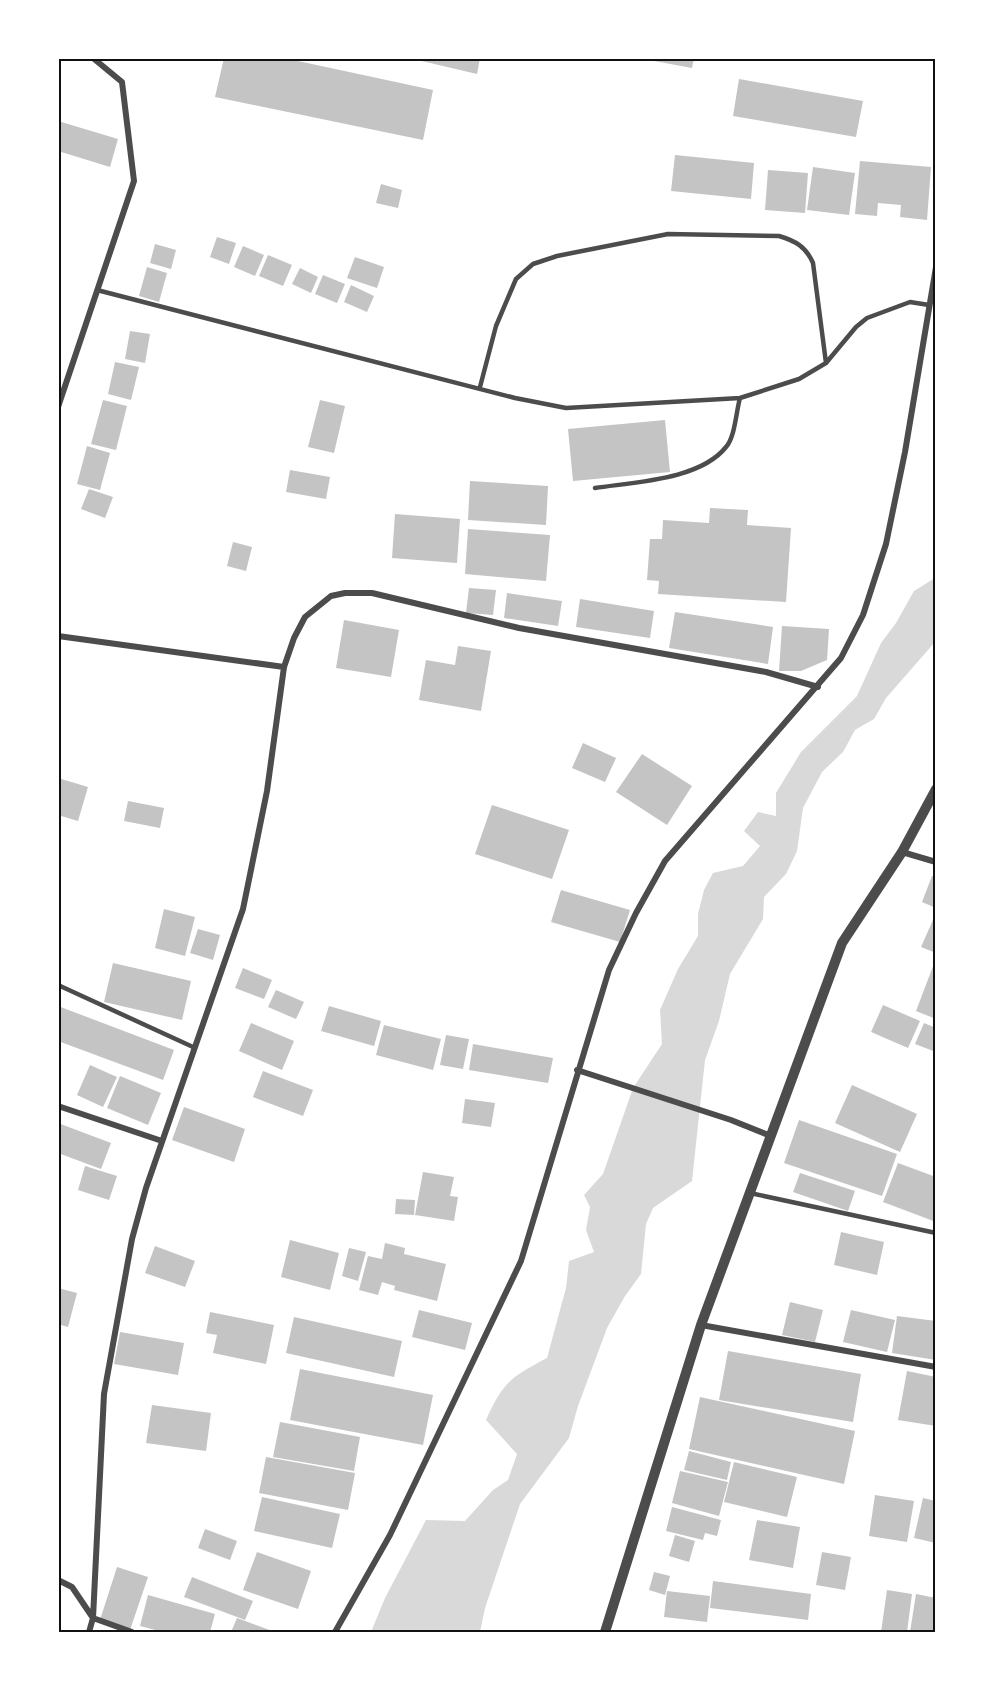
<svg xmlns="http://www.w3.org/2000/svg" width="994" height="1691" viewBox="0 0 994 1691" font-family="'Public Sans',sans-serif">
	<rect width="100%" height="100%" fill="#fff"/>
	<path fill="#d9d9d9" d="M935 578V642L886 698 874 719 855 730 843 752 822 772 803 808 797 851 786 874 764 897 763 919 730 974 719 1021 705 1060 692 1181 653 1208 646 1224 641 1274 625 1296 607 1328 578 1406 569 1438 520 1504 485 1608 480 1632H371L385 1598 426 1520 465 1521 493 1490 508 1480 517 1454 486 1420C503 1382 511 1377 547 1358L566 1288 569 1261 594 1252 586 1230 590 1207 584 1195 603 1174 633 1088 662 1044 660 1010 678 969 698 936V914L704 890 713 873 743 866 760 846 744 831 758 812 776 816V793L801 752 857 696 881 643 896 623 914 591Z"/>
	<path fill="#c4c4c4" d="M224 58H284L433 90 423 140 215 97Z
		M409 58H480L477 74Z
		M654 58H694L692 68 654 61Z
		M739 79 863 101 856 137 733 116Z
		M58 121 118 139 110 167 58 151Z
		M675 155 754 163 751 199 671 191Z
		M860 161 931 167 927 220 900 217 901 205 878 203 877 216 855 214Z
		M813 167 855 173 849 215 807 210Z
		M768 170 808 173 805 213 765 210Z
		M381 184 402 190 398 208 376 203Z
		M217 237 236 243 229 264 210 257Z
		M155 244 176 250 171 269 150 263Z
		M243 246 264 255 255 276 234 267Z
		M268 255 292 265 283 286 259 276Z
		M355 257 384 267 377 288 347 278Z
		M147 267 167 273 159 302 139 296Z
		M300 268 318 277 311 293 292 284Z
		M323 275 345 284 337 303 315 294Z
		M351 285 374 296 367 312 344 302Z
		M130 331 150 334 145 363 125 359Z
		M115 362 139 367 131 400 108 394Z
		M103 400 127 406 116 450 91 444Z
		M320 400 345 406 334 453 308 447Z
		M665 420 670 472 573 481 568 429Z
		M87 446 110 453 100 490 77 484Z
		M290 470 330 477 326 499 286 492Z
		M470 481 548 486 546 525 468 520Z
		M89 489 113 497 105 518 81 509Z
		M710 508 748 510 747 525 791 528 786 602 658 594 659 581 647 580 650 539H662L663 520 709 523Z
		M395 514 460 519 457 563 392 558Z
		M468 529 550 535 546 581 465 574Z
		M233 542 252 547 246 571 227 566Z
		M469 588 496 590 493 615 466 613Z
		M507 593 562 601 558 626 504 618Z
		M580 599 654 611 650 638 576 627Z
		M675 612 773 627 768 664 669 648Z
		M344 620 399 630 391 677 336 668Z
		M782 626 829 629 827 660 801 671H779Z
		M458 646 491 651 481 711 419 700 426 660 455 665Z
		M583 743 616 758 605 782 572 768Z
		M642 754 692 786 667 825 616 792Z
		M58 778 88 787 78 821 58 815Z
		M128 801 164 808 160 828 124 821Z
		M492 805 569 830 552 879 475 854Z
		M932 876 936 877V908L922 902Z
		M561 890 630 910 620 942 551 922Z
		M164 909 195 917 185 956 155 948Z
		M936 913V953L921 947Z
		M198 929 220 935 213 960 190 953Z
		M935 961H936V1019L916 1011Z
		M113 963 191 981 182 1020 104 1002Z
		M243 968 272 980 264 999 235 988Z
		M276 990 304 1002 296 1019 268 1007Z
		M883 1005 920 1021 908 1048 871 1032Z
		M58 1006 174 1050 163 1080 58 1041Z
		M329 1006 381 1021 374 1046 321 1031Z
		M251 1023 294 1041 282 1070 239 1051Z
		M924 1023 936 1028V1052L915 1044Z
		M384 1025 441 1039 433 1070 376 1055Z
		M446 1035 469 1039 463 1069 440 1065Z
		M473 1044 553 1058 548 1083 469 1070Z
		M90 1065 117 1077 103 1107 77 1095Z
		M263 1071 313 1090 303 1116 253 1097Z
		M120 1076 161 1093 148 1125 107 1108Z
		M852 1085 917 1114 900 1152 835 1123Z
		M465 1099 495 1103 491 1127 462 1123Z
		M184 1107 245 1129 234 1162 172 1140Z
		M799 1120 897 1154 882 1196 784 1163Z
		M58 1123 111 1143 101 1169 58 1153Z
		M898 1163 936 1177V1222L883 1202Z
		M85 1166 117 1176 109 1200 78 1190Z
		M423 1172 454 1177 450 1196 458 1197 454 1221 415 1215Z
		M800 1173 855 1191 848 1211 793 1192Z
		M396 1199 415 1200 414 1215 395 1214Z
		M841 1232 884 1242 877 1275 834 1265Z
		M290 1240 339 1253 330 1290 281 1277Z
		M385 1243 405 1248 404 1254 446 1264 437 1301 394 1290 395 1286 382 1282 378 1295 359 1290 368 1256 382 1259Z
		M155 1246 195 1261 185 1287 145 1273Z
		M349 1248 366 1252 358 1281 342 1276Z
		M58 1288 77 1293 68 1327 58 1324Z
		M790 1302 823 1310 815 1342 782 1335Z
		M419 1310 472 1323 465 1350 412 1337Z
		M851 1310 895 1320 887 1352 843 1342Z
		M210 1312 274 1325 266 1364 213 1353 217 1335 206 1333Z
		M897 1316 936 1321V1360L892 1353Z
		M294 1317 402 1341 394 1377 286 1353Z
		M120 1332 184 1343 178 1375 114 1364Z
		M728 1351 861 1374 853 1422 719 1400Z
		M300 1369 433 1395 423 1445 290 1420Z
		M907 1371 936 1377V1426L898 1420Z
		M700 1397 855 1431 844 1484 689 1449Z
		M152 1405 211 1413 206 1451 146 1443Z
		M280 1422 360 1437 354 1471 273 1457Z
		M689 1451 731 1462 727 1480 684 1470Z
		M266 1457 355 1473 348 1510 259 1493Z
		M734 1462 797 1477 787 1517 724 1502Z
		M680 1471 728 1482 719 1516 672 1503Z
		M875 1495 914 1501 907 1542 869 1536Z
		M262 1497 340 1514 332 1548 254 1531Z
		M923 1498 936 1501V1543L914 1538Z
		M672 1507 721 1520 717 1536 705 1533 703 1540 666 1531Z
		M757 1520 800 1527 793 1568 749 1560Z
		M205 1529 237 1541 230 1560 198 1548Z
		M675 1535 695 1541 689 1562 669 1556Z
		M257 1552 311 1571 298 1609 243 1590Z
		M822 1552 851 1557 845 1590 816 1585Z
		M117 1567 148 1577 130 1630 100 1620Z
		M654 1572 670 1576 665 1595 649 1590Z
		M192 1577 253 1601 245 1620 184 1597Z
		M713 1581 811 1594 808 1620 710 1608Z
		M887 1590 912 1594 907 1632H881Z
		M667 1591 710 1596 707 1622 664 1617Z
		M916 1594 936 1598V1632H910Z
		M148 1595 215 1614 210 1632H163L140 1626Z
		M237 1618 275 1632H231Z"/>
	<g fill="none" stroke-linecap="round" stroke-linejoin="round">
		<path stroke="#4c4c4c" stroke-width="4.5" d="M97 290 515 398 566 408 740 398 799 379 826 363 856 327 867 318 910 302 929 305
			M480 387 496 326 516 279 533 264 557 256 668 234 779 236C796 241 806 247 813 263L826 363
			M595 488C634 482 700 480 726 447 735 437 736 412 740 398
			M58 985 193 1047
			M750 1193 936 1233"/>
		<path stroke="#4c4c4c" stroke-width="6" d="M58 407 134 181 122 82 93 58
			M58 636 284 667
			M902 852 936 862
			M577 1070 731 1120 771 1136
			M58 1106 162 1141
			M701 1325 936 1367
			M58 1580 72 1587 93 1618 132 1632
			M89 1632 93 1618 104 1394 132 1239 146 1188 243 909 267 791 284 667 294 638 305 617 331 596 345 593H372L519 628 766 672 818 687
			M335 1632 390 1535 521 1261 609 970 636 913 665 861 841 658 863 615 886 544 905 452 936 267"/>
		<path stroke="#4c4c4c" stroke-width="10" d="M605 1632 701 1325 842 943 902 852 936 789"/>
	</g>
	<rect width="994" height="1691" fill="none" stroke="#ffffff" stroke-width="120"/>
	<rect x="60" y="60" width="874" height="1571" fill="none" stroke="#111" stroke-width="2"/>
</svg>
